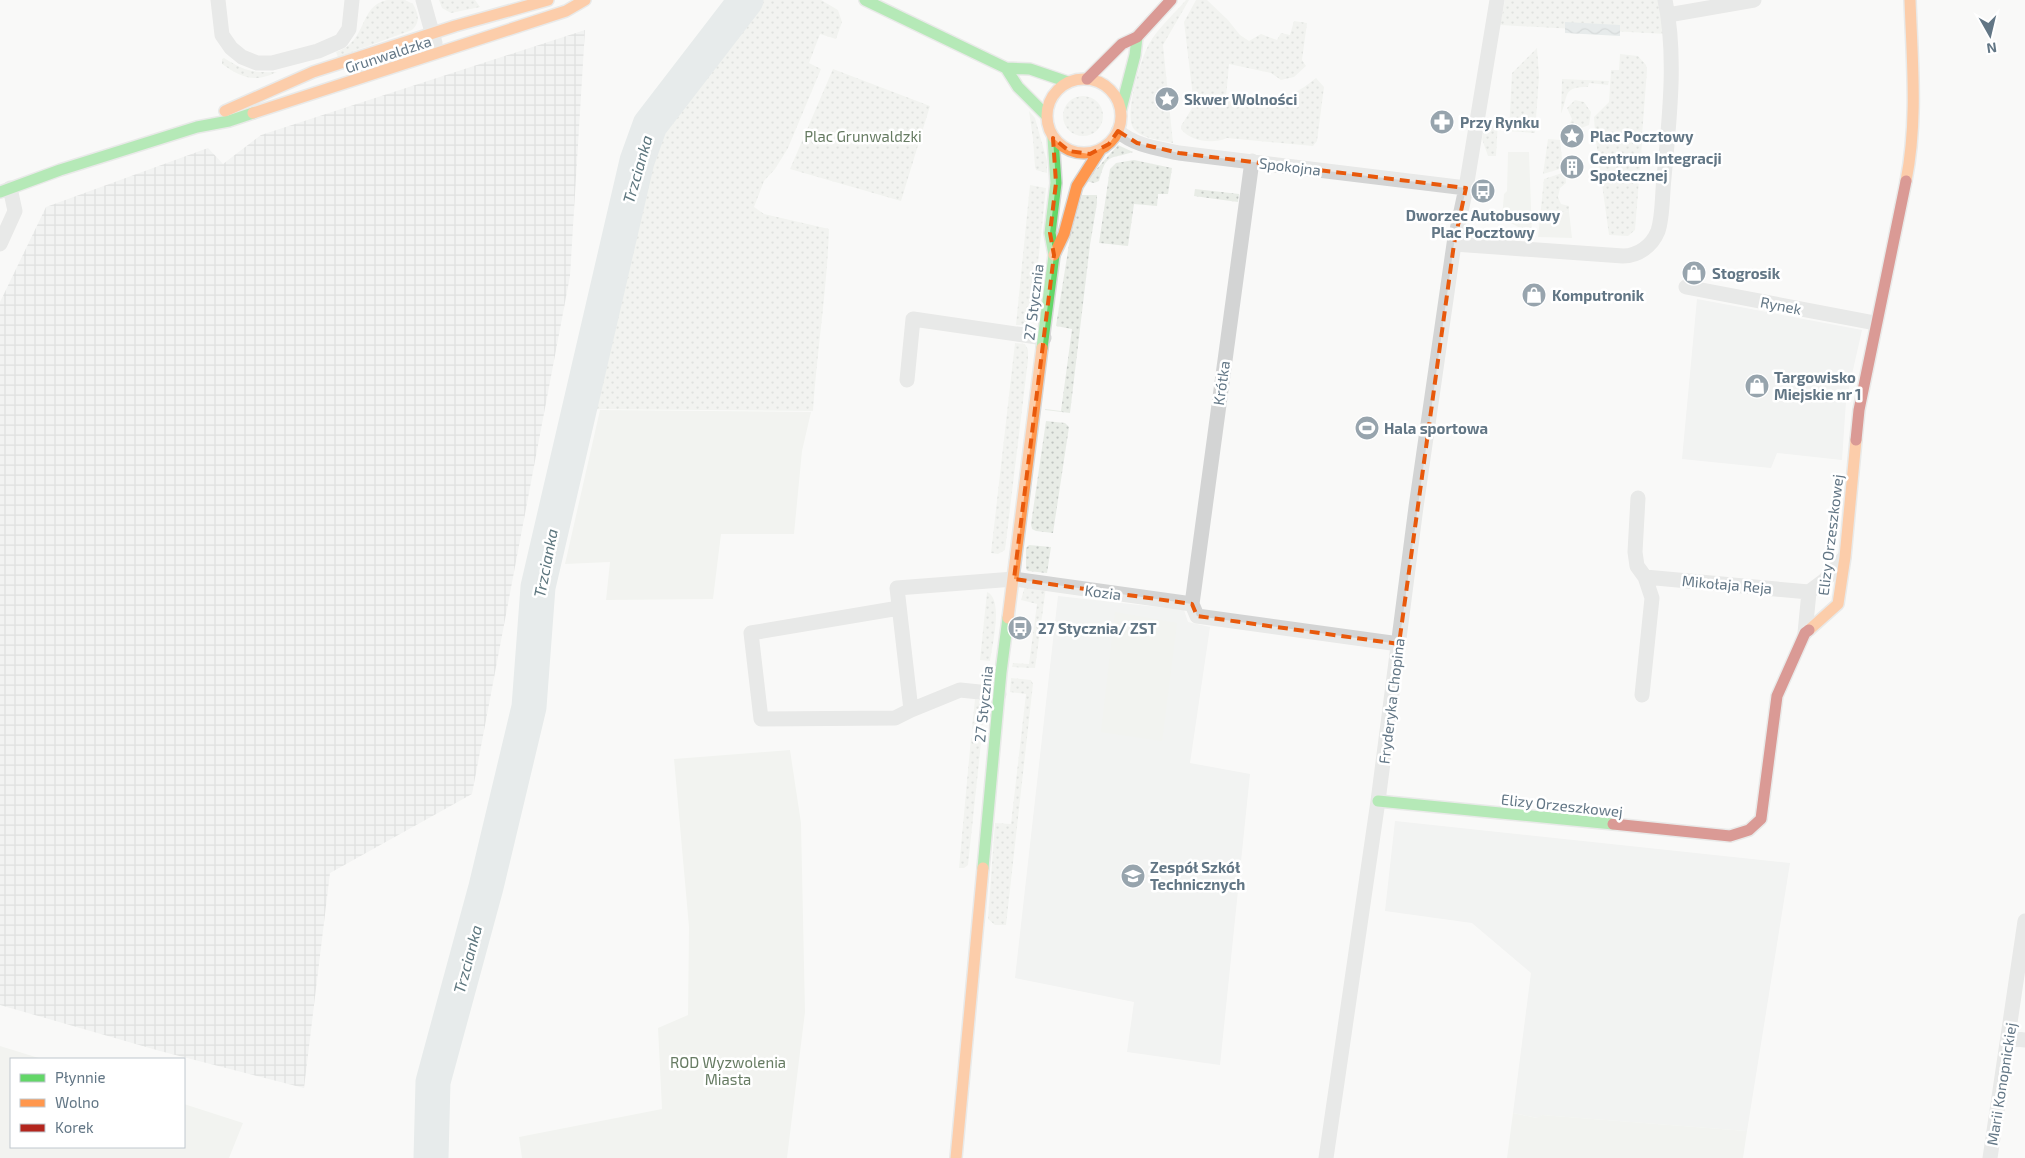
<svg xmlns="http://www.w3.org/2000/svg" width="2025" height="1158" viewBox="0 0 2025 1158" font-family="'Exo 2',sans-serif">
	<defs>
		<pattern id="industrial-grid" width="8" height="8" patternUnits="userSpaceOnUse" patternTransform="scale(1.25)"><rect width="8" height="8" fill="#e8eaea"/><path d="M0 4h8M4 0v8" fill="none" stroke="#bfc2c3"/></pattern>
		<pattern id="grass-dots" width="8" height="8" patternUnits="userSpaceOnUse" patternTransform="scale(1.25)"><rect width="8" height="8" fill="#e8ece6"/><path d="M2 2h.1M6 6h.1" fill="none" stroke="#bfc4c0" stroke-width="1.8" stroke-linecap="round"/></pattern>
		<pattern id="water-waves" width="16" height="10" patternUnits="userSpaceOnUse" patternTransform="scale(1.25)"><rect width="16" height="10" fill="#d0d9db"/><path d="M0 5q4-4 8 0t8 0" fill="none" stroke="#acb5b7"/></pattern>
	</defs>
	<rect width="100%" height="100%" fill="#f9f9f8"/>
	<path fill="#e8eaea" d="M1697 299 1862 330 1846 401 1842 460 1777 453 1771 468 1682 459Z
		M1058 596 1184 610 1188 622 1210 627 1190 763 1250 774 1220 1065 1127 1052 1134 1002 1015 978Z
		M1395 821 1790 863 1747 1131 1542 1115 1538 1118 1513 1113 1531 973 1472 923 1385 911Z"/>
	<path fill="url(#industrial-grid)" d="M585 30 570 276 472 794 330 873 304 1088 160 1051 0 1005V302L46 207 208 148 223 164 261 135Z"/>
	<path fill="url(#grass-dots)" d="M387 0H405L413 4C418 13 421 22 412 30L338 57 336 52C368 42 358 6 387 0Z
		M439 0H475L480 7 451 13 442 8Z
		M748 0H821L838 10 842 22 836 39 820 34 809 63 821 69 788 148 775 169 764 181 754 207 764 214 829 229C827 290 817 350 813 411L582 409 639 161 652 125Z
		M1186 0H1189L1163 45 1173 143C1161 140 1142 139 1134 129 1123 117 1141 58 1149 44 1158 28 1174 14 1186 0Z
		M1196 0H1207L1228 20 1240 35 1249 41 1261 34 1277 40 1281 33 1290 35 1294 21 1307 23 1302 60 1306 66 1294 77 1281 80 1271 73 1229 64 1226 97C1263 106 1286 103 1316 78L1324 87 1317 141 1313 146 1227 138C1213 144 1191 142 1181 129V126L1194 105 1184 22Z
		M1505 0H1660L1666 34 1500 25Z
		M1537 48 1539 76 1535 133 1509 131 1512 73Z
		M1620 54 1638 56 1646 65 1647 70 1642 136 1607 135 1608 142 1642 143 1635 230 1628 236 1609 235 1596 141H1601V132H1595L1594 117 1609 102 1611 70H1619Z
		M224 58C245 71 252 73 277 72 254 83 242 78 222 64V59Z
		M833 69 930 106 901 201 790 169Z
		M1562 79 1609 81 1608 85 1589 83 1588 87C1561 86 1569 98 1561 113Z
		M1063 116a20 20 0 1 1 40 0a20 20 0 1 1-40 0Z
		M1575 100 1584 102 1591 112 1589 125 1574 131 1570 130 1568 126 1572 119 1567 108Z
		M1029 111 1035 118 1047 161V173L1036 170 1035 167 1033 139Z
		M1493 118 1498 121 1496 156H1488L1482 139 1484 128 1491 123Z
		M1548 139 1560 140 1563 168 1543 174Z
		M1118 145 1133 152C1109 160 1107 152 1099 181L1094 183 1086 181Z
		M1134 160 1172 168 1168 194H1158L1157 206 1134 204 1128 246 1099 243 1110 169 1116 163Z
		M1565 172 1566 183 1560 188 1558 197 1561 204 1569 206V211L1540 218 1544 179Z
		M1030 185 1046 188 1032 320C1027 325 1023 325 1016 325Z
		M1195 189 1239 194 1238 202 1194 196Z
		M1082 195H1097V203L1090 245 1070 413 1045 410V409L1061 411 1072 329 1056 326 1070 238Z
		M1015 343 1025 344 1028 350V360L1005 550 998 554 991 553Z
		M1046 421 1065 423 1069 427 1053 533 1036 531 1032 529 1031 524Z
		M1029 545 1051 547 1047 573 1028 571 1026 569V548Z
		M1025 586 1046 587 1035 668 1012 667 1013 663 1029 664 1037 604 1021 600Z
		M987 592C1004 599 992 646 990 661L980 660Z
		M1011 678 1031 680 1033 684 1006 925H995L988 919 995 823 1011 824 1026 694 1010 692Z
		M975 699 983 701 985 707 983 725 972 729Z
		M971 738 978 739 981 743 968 865 964 868H959Z"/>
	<path fill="#e8ece6" d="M1508 152H1529L1532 235 1502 218 1504 194 1507 191Z
		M1569 211 1572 238 1538 237 1540 218Z
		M600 410 811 412 802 451 794 534H721L713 599 606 600 610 562 565 564Z
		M1115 612 1177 623 1162 741 1101 732Z
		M790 750 801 823 805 1012 787 1158H522L519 1137 662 1109 658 1028 688 1015 689 927 674 759Z
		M0 1046 42 1059H11V1147H184V1104L243 1123 229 1158H0Z
		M1513 1113 1537 1118 1542 1115 1747 1131 1743 1158H1507Z"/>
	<path fill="url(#water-waves)" d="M1565 22 1620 25V36L1565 33Z"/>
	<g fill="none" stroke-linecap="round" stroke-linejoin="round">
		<path stroke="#d0d9db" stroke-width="35" d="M431 1158 433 1082 486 887 529 707 538 587 637 161 650 125 746 0"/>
		<defs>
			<path id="fast" d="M865 0 1006 68 1030 69 1068 82
				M1006 68 1018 87 1046 115
				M1121 109 1135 55 1137 37
				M0 192 60 170 197 127 229 121 253 113
				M1042 348 1054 255 1050 233 1056 183 1053 138
				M1378 801 1613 824
				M983 868 1001 672 1008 618"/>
			<path id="slow" d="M1047 116a37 37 0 1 1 74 0a37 37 0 1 1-74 0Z
				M225 111 313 72 455 26 548 0
				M253 113 566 11 585 0
				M1906 181C1918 121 1912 60 1910 0
				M1054 255 1064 234 1077 186 1100 150
				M1008 618 1042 348
				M1809 630 1838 604 1845 557 1856 440
				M956 1158 983 868"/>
			<path id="jam" d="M1087 79 1122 44 1137 37 1171 0
				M1856 440 1859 410 1906 181
				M1613 824 1730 836 1749 830 1761 819 1777 696 1805 633 1809 630"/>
		</defs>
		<use href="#fast" stroke="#d6d7d7" stroke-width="14"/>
		<use href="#slow" stroke="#d6d7d7" stroke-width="14"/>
		<use href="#jam" stroke="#d6d7d7" stroke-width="14"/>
		<path stroke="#d3d4d4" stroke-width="15" d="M218 0 222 35 231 48 242 57 257 63H272L318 51 341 41 349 29 352 0
			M423 0 435 43
			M1668 15 1754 0
			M1118 131C1135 146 1157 148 1179 153L1466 188
			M0 244 15 211 10 188
			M1454 244 1623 256C1638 256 1652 246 1658 231 1663 216 1662 195 1664 178 1669 121 1677 56 1665 0
			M1686 287 1875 323
			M907 380 913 319 1044 338
			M1638 498 1635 552 1637 566 1645 577 1652 598 1642 695
			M1645 577 1809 592 1825 580 1844 558
			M1192 604 1252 161
			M1192 604 1197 616 1399 644
			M899 608 751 633 761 719 895 718 911 710
			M1805 633 1809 592
			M999 694 960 690 911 710 897 588 1014 579 1192 604
			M2009 1038 2025 1040
			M1326 1158 1378 801 1416 507 1454 244 1466 188 1497 0
			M1990 1158 2025 921"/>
		<use href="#fast" stroke="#63d668" stroke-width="11"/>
		<use href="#slow" stroke="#ff974d" stroke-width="11"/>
		<use href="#jam" stroke="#b3261e" stroke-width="11"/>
	</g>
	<path d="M0 0H2025V1158H0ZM1118 131 1137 143 1179 153 1466 188 1454 244 1399 644 1197 616 1192 604 1014 579 1054 255 1050 233 1056 183 1053 138 1069 151 1090 154 1109 144Z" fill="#f9f9f8" fill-opacity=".55" fill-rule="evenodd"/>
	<path fill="none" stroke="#e8590c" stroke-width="4" stroke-dasharray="10 6" stroke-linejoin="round" d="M1118 131 1137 143 1179 153 1466 188 1454 244 1399 644 1197 616 1192 604 1014 579 1054 255 1050 233 1056 183 1053 138 1069 151 1090 154 1109 144Z"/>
	<defs>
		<symbol id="sight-disc" viewBox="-11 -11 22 22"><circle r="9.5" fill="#97a4ad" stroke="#fff"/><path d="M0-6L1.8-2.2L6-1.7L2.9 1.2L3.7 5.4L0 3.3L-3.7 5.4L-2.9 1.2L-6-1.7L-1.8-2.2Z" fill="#fff"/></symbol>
		<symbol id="pharmacy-disc" viewBox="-11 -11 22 22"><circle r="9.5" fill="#97a4ad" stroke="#fff"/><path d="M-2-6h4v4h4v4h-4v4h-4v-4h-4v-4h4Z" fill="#fff"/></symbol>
		<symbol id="building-disc" viewBox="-11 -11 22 22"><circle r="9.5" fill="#97a4ad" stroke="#fff"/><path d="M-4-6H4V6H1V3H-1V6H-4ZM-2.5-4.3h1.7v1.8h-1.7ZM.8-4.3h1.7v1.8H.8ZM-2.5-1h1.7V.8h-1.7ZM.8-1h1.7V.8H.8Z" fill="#fff"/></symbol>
		<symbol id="bus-disc" viewBox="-11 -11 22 22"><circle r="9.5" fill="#97a4ad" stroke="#fff"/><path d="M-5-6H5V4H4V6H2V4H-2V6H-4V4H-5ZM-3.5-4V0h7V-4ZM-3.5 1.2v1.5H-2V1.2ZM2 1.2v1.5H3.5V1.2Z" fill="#fff"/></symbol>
		<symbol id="shop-disc" viewBox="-11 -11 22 22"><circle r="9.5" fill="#97a4ad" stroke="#fff"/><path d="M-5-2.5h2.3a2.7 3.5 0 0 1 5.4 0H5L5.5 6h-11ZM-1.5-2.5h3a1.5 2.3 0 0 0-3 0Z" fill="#fff"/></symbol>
		<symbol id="stadium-disc" viewBox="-11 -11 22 22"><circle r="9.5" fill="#97a4ad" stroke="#fff"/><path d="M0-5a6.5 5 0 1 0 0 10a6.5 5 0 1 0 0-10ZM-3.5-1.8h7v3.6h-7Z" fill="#fff"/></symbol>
		<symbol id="school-disc" viewBox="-11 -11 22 22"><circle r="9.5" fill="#97a4ad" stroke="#fff"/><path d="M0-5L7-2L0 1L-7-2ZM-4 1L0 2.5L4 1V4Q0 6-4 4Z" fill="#fff"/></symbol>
	</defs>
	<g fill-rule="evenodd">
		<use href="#sight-disc" x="1153" y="85" width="28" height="28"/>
		<use href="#pharmacy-disc" x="1428" y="108" width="28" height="28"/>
		<use href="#sight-disc" x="1558" y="122" width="28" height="28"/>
		<use href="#building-disc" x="1558" y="153" width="28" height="28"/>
		<use href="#bus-disc" x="1469" y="177" width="28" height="28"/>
		<use href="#shop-disc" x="1680" y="259" width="28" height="28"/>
		<use href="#shop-disc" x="1520" y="281" width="28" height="28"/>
		<use href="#shop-disc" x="1743" y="372" width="28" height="28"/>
		<use href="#stadium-disc" x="1353" y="414" width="28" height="28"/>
		<use href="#bus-disc" x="1006" y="614" width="28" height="28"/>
		<use href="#school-disc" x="1119" y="862" width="28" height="28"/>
	</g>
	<g text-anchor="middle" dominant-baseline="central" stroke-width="5" stroke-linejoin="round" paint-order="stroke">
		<g font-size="15" fill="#627685" stroke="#fff">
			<text transform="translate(388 54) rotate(-18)">Grunwaldzka</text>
			<text transform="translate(1290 166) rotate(7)">Spokojna</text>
			<text transform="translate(1033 302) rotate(-83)">27 Stycznia</text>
			<text transform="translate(1781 305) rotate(11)">Rynek</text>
			<text transform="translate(1221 383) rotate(-82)">Krótka</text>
			<text transform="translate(1830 535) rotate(-83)">Elizy Orzeszkowej</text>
			<text transform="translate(1727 584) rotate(5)">Mikołaja Reja</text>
			<text transform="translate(1103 592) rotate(8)">Kozia</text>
			<text transform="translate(1391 701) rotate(-83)">Fryderyka Chopina</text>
			<text transform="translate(983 704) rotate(-84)">27 Stycznia</text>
			<text transform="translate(1562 805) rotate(6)">Elizy Orzeszkowej</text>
			<text transform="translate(2001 1084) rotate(-81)">Marii Konopnickiej</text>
		</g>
		<g font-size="15" font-weight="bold" fill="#627685" stroke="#fff" text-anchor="start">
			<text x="1184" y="99">Skwer Wolności</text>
			<text x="1460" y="122">Przy Rynku</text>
			<text x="1590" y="136">Plac Pocztowy</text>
			<text x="1590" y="158">Centrum Integracji<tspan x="1590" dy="17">Społecznej</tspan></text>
			<text x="1483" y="215" text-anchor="middle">Dworzec Autobusowy<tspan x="1483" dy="17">Plac Pocztowy</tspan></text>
			<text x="1712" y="273">Stogrosik</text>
			<text x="1552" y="295">Komputronik</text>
			<text x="1774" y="377">Targowisko<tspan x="1774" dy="17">Miejskie nr 1</tspan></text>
			<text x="1384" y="428">Hala sportowa</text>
			<text x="1038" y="628">27 Stycznia/ ZST</text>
			<text x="1150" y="867">Zespół Szkół<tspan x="1150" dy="17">Technicznych</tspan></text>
		</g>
		<g font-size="15" fill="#667b62" stroke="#fff">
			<text x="863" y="136">Plac Grunwaldzki</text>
			<text x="728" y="1062">ROD Wyzwolenia<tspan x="728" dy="17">Miasta</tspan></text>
		</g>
		<g font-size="16" font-style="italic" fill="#5d767e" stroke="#fff">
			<text transform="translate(637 169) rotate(-74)">Trzcianka</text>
			<text transform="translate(545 563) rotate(-79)">Trzcianka</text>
			<text transform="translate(467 959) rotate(-75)">Trzcianka</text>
		</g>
	</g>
	<rect x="10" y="1058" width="175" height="90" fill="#ffffff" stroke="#c0c8ce"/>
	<rect x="20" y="1074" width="25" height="8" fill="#63d668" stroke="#c0c8ce"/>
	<text x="55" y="1083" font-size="15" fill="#627685">Płynnie</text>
	<rect x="20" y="1099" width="25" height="8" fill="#ff974d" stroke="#c0c8ce"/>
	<text x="55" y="1108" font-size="15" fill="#627685">Wolno</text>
	<rect x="20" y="1124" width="25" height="8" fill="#b3261e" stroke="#c0c8ce"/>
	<text x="55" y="1133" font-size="15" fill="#627685">Korek</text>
	<g transform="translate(1990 35) rotate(172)" stroke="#ffffff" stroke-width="4" paint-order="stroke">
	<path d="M0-4L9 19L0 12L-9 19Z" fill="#627685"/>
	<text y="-8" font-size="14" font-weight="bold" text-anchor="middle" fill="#627685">N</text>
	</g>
</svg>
